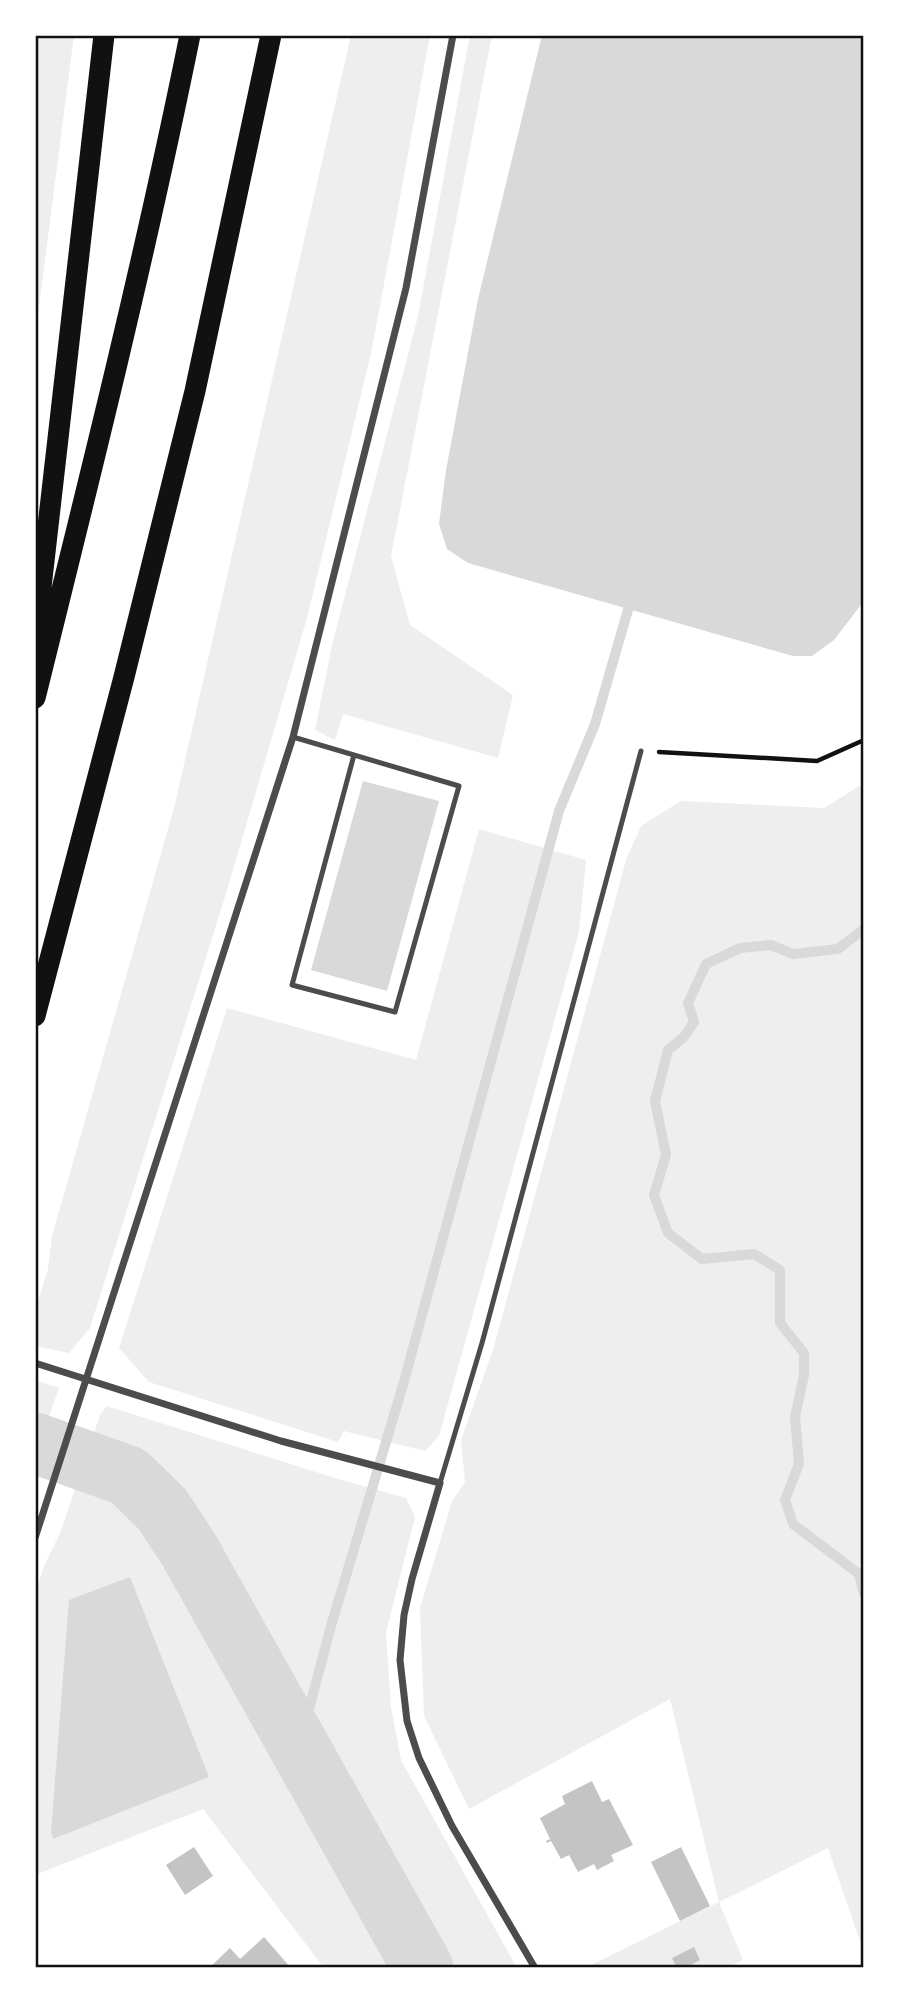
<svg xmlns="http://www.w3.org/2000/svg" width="899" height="2003" viewBox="0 0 899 2003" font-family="'Alegreya Sans',sans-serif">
	<rect width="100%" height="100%" fill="#fff"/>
	<path fill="#eee" d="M35 35H74L35 338Z
		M351 35H430L372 349 307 618 228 887 90 1328 69 1353 35 1346V1310L48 1269 52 1236 174 808Z
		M470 35H492L391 556 410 625 513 695 498 758 343 714 335 740 315 730 333 641 418 316Z
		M864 783V1953L828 1848 719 1902 743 1960 727 1968H585L719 1902 670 1699 469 1809 424 1716 420 1608 452 1501 465 1482 461 1440 493 1350 626 860 641 826 681 801 824 808Z
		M479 829 586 860 579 932 439 1436 425 1451 344 1431 338 1442 149 1382 119 1348 227 1008 416 1060Z
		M35 1380 59 1388 35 1456Z
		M107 1406 335 1478 406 1498 415 1517 386 1633 391 1707 401 1760 517 1968H324L203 1809 35 1875V1595L44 1566 61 1531 100 1415Z"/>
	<path fill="#d9d9d9" d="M542 35H864V601L834 640 812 656H793L468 563 447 549 439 524 446 470 478 299Z
		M363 781 439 801 387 991 311 970Z
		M130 1577 209 1777 53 1839 51 1832 69 1600Z"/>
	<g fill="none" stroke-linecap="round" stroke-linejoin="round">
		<path stroke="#d9d9d9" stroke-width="10" d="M864 929 838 949 793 954 771 945 740 948 706 964 688 1003 694 1022 684 1037 668 1050 655 1101 666 1155 654 1195 668 1233 702 1259 754 1254 780 1270V1323L804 1353V1375L795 1417 799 1464 785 1500 793 1524 859 1574 864 1594
			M295 1741 309 1709 331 1626 403 1385 559 811 595 724 632 596"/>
		<path stroke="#d9d9d9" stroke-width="61" d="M35 1443 128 1476 162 1509 189 1550 423 1968"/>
	</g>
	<path fill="#c4c4c4" d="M592 1781 602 1802 609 1799 633 1845 611 1855 614 1861 597 1870 594 1864 578 1872 569 1855 561 1859 551 1841 547 1843 546 1841 550 1839 540 1818 565 1804 562 1796Z
		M194 1847 213 1876 185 1895 166 1865Z
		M681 1847 710 1906 680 1921 651 1862Z
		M264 1937 291 1968H209L230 1948 240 1959Z
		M694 1947 700 1960 685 1968H677L672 1958Z"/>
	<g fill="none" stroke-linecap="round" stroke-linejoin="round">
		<path stroke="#111" stroke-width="4.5" d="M659 752 817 761 864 740"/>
		<path stroke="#4c4c4c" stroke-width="5" d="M293 737 459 786 395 1012 292 985 354 755
			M440 1483 482 1343 641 751"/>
		<path stroke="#4c4c4c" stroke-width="7" d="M35 1363 281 1441 440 1483 412 1579 404 1615 400 1660 407 1721 419 1758 452 1826 535 1968
			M35 1538 293 737 406 288 453 35"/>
		<path stroke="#111" stroke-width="21" d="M35 640 104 35
			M35 698C90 477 145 257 190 35
			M35 1016 124 677 195 391 271 35"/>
	</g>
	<rect width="899" height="2003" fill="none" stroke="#ffffff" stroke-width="74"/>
	<rect x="37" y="37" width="825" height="1929" fill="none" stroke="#111" stroke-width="2.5"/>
</svg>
